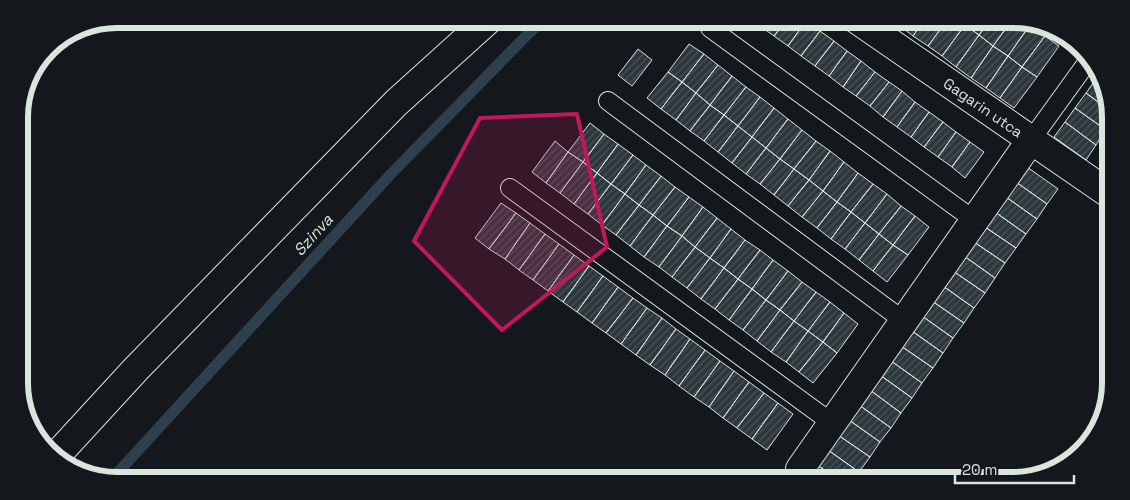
<svg xmlns="http://www.w3.org/2000/svg" width="1130" height="500" viewBox="0 0 1130 500" font-family="'Space Grotesk',sans-serif">
	<defs>
		<pattern id="building-hatch" width="6" height="6" patternUnits="userSpaceOnUse" patternTransform="scale(1.25)"><rect width="6" height="6" fill="#2c363c"/><path d="M-1 1l2-2M0 6l6-6M5 7l2-2" fill="none" stroke="#4a5358"/></pattern>
	</defs>
	<rect width="100%" height="100%" fill="#14181c"/>
	<g fill="none" stroke-linecap="round" stroke-linejoin="round">
		<path stroke="#2f3f4d" stroke-width="11" d="M111 480 390 175 530 32 546 19"/>
	</g>
	<path fill="url(#building-hatch)" stroke="#d8e6dc" d="M766 19H787L774 36 760 26Z
		M787 19H803L806 21 788 46 774 36Z
		M904 19H925L913 36 899 25Z
		M925 19H948L928 46 913 36Z
		M948 19H956L965 25 942 56 928 46Z
		M969 19H991L979 35 965 25Z
		M991 19H1013L993 46 979 35Z
		M1013 19 1024 21 1030 25 1008 56 993 46Z
		M806 21 820 31 801 56 788 46Z
		M965 25 979 35 956 67 942 56Z
		M1030 25 1045 36 1022 67 1008 56Z
		M820 31 834 41 815 66 801 56Z
		M979 35 993 46 971 78 956 67Z
		M1045 36 1059 46 1037 77 1022 67Z
		M834 41 847 51 829 76 815 66Z
		M689 44 704 54 682 82 668 72Z
		M993 46 1008 56 986 88 971 78Z
		M638 49 652 60 632 86 618 75Z
		M847 51 861 61 843 87 829 76Z
		M704 54 718 65 696 93 682 82Z
		M1008 56 1022 67 1000 98 986 88Z
		M861 61 875 72 856 96 843 87Z
		M718 65 732 76 710 105 696 93Z
		M1022 67 1037 77 1014 108 1000 98Z
		M668 72 682 82 661 109 647 98Z
		M875 72 889 82 870 106 856 96Z
		M732 76 746 87 724 115 710 105Z
		M1096 79 1102 83 1110 103V111L1086 93Z
		M682 82 696 93 676 120 661 109Z
		M889 82 902 91 883 117 870 106Z
		M746 87 760 97 738 126 724 115Z
		M902 91 915 102 897 127 883 117Z
		M696 93 710 105 690 131 676 120Z
		M1086 93 1110 111V124L1106 130 1075 108Z
		M760 97 774 108 752 137 738 126Z
		M915 102 929 112 911 137 897 127Z
		M710 105 724 115 704 141 690 131Z
		M774 108 788 119 766 148 752 137Z
		M1075 108 1106 130 1096 145 1065 122Z
		M929 112 943 122 924 147 911 137Z
		M724 115 738 126 718 152 704 141Z
		M788 119 802 130 780 159 766 148Z
		M943 122 956 132 938 157 924 147Z
		M1065 122 1096 145 1086 160 1054 137Z
		M590 123 604 134 583 162 568 152Z
		M738 126 752 137 732 163 718 152Z
		M802 130 816 141 794 169 780 159Z
		M956 132 970 142 952 167 938 157Z
		M604 134 618 144 597 173 583 162Z
		M752 137 766 148 746 174 732 163Z
		M555 141 568 152 546 183 532 172Z
		M816 141 830 151 809 180 794 169Z
		M970 142 984 152 965 178 952 167Z
		M618 144 633 155 611 184 597 173Z
		M766 148 780 159 760 184 746 174Z
		M830 151 844 162 823 191 809 180Z
		M568 152 583 162 560 193 546 183Z
		M633 155 646 165 625 194 611 184Z
		M780 159 794 169 774 195 760 184Z
		M583 162 597 173 574 204 560 193Z
		M844 162 858 173 837 202 823 191Z
		M646 165 661 176 639 205 625 194Z
		M1027 167 1058 189 1047 204 1016 182Z
		M794 169 809 180 788 206 774 195Z
		M597 173 611 184 588 214 574 204Z
		M858 173 873 184 851 212 837 202Z
		M661 176 675 187 653 215 639 205Z
		M809 180 823 191 802 217 788 206Z
		M1016 182 1047 204 1037 219 1006 197Z
		M611 184 625 194 602 225 588 214Z
		M873 184 887 194 865 223 851 212Z
		M675 187 689 197 667 226 653 215Z
		M823 191 837 202 817 228 802 217Z
		M625 194 639 205 616 235 602 225Z
		M887 194 901 206 879 234 865 223Z
		M689 197 703 207 682 236 667 226Z
		M1006 197 1037 219 1026 234 995 212Z
		M837 202 851 212 831 239 817 228Z
		M501 203 516 213 489 249 475 238Z
		M639 205 653 215 630 246 616 235Z
		M901 206 915 216 893 245 879 234Z
		M703 207 717 218 695 247 682 236Z
		M851 212 865 223 845 249 831 239Z
		M995 212 1026 234 1016 248 985 227Z
		M516 213 530 223 505 259 489 249Z
		M653 215 667 226 644 257 630 246Z
		M915 216 929 227 908 255 893 245Z
		M717 218 731 229 710 258 695 247Z
		M530 223 545 234 519 270 505 259Z
		M865 223 879 234 859 260 845 249Z
		M667 226 682 236 659 267 644 257Z
		M985 227 1016 248 1005 263 974 242Z
		M731 229 745 240 724 268 710 258Z
		M545 234 559 244 533 280 519 270Z
		M879 234 893 245 873 271 859 260Z
		M682 236 695 247 672 277 659 267Z
		M745 240 760 250 738 279 724 268Z
		M974 242 1005 263 995 278 964 256Z
		M559 244 574 255 548 291 533 280Z
		M893 245 908 255 887 282 873 271Z
		M695 247 710 258 687 288 672 277Z
		M760 250 773 260 752 289 738 279Z
		M574 255 589 266 563 302 548 291Z
		M964 256 995 278 985 293 953 271Z
		M710 258 724 268 701 299 687 288Z
		M773 260 788 271 766 300 752 289Z
		M589 266 603 276 577 312 563 302Z
		M724 268 738 279 715 309 701 299Z
		M788 271 802 282 780 310 766 300Z
		M953 271 985 293 974 308 943 286Z
		M603 276 618 287 592 323 577 312Z
		M738 279 752 289 729 320 715 309Z
		M802 282 816 292 794 321 780 310Z
		M943 286 974 308 964 323 932 301Z
		M618 287 633 298 606 333 592 323Z
		M752 289 766 300 743 330 729 320Z
		M816 292 830 302 808 331 794 321Z
		M633 298 647 308 621 344 606 333Z
		M766 300 780 310 757 341 743 330Z
		M932 301 964 323 953 338 922 316Z
		M830 302 844 313 823 342 808 331Z
		M647 308 662 318 636 355 621 344Z
		M780 310 794 321 771 352 757 341Z
		M844 313 858 324 837 353 823 342Z
		M922 316 953 338 943 353 912 331Z
		M662 318 676 329 650 365 636 355Z
		M794 321 808 331 786 362 771 352Z
		M676 329 690 339 665 375 650 365Z
		M808 331 823 342 799 372 786 362Z
		M912 331 943 353 933 368 901 346Z
		M690 339 705 350 679 386 665 375Z
		M823 342 837 353 813 383 799 372Z
		M901 346 933 368 922 383 891 361Z
		M705 350 720 361 694 397 679 386Z
		M720 361 734 371 709 407 694 397Z
		M891 361 922 383 912 398 880 375Z
		M734 371 749 382 723 418 709 407Z
		M880 375 912 398 901 413 870 390Z
		M749 382 764 393 737 428 723 418Z
		M870 390 901 413 891 428 859 405Z
		M764 393 778 403 752 439 737 428Z
		M778 403 793 414 767 450 752 439Z
		M859 405 891 428 880 442 849 420Z
		M849 420 880 442 870 457 838 435Z
		M838 435 870 457 859 472 828 450Z
		M828 450 859 472 853 481H841L817 465Z
		M817 465 841 481H809L807 480Z"/>
	<g fill="none" stroke-linecap="round" stroke-linejoin="round">
		<defs>
			<path id="lane" d="M710 28 974 220
				M608 101 904 321
				M1031 140 1091 57
				M510 188 832 423"/>
			<g id="street">
				<path id="s1" d="M856 19 1111 195"/>
				<path d="M56 456 136 369 396 103 489 19"/>
				<path d="M800 469 1031 140"/>
			</g>
		</defs>
		<use href="#lane" stroke="#d8e6dc" stroke-width="20"/>
		<use href="#street" stroke="#d8e6dc" stroke-width="30"/>
		<use href="#lane" stroke="#14181c" stroke-width="18"/>
		<use href="#street" stroke="#14181c" stroke-width="28"/>
	</g>
	<path fill="#c2185b" fill-opacity="0.2" stroke="#c2185b" stroke-width="4" stroke-linejoin="round" d="M577 114 607 247 502 330 414 241 480 118Z"/>
	<g text-anchor="middle" dominant-baseline="central" stroke-width="4" stroke-linejoin="round" paint-order="stroke">
		<g font-size="15" fill="#d8e6dc" stroke="#14181c">
			<text stroke="none"><textPath href="#s1" startOffset="155">Gagarin utca</textPath></text>
		</g>
		<g font-size="16" font-style="italic" fill="#d8e6dc" stroke="#14181c">
			<text transform="translate(313 235) rotate(-48)">Szinva</text>
		</g>
	</g>
	<path d="M0 0H1130V500H0ZM117 28H1013A89 89 0 0 1 1102 117V383A89 89 0 0 1 1013 472H117A89 89 0 0 1 28 383V117A89 89 0 0 1 117 28Z" fill="#14181c" fill-rule="evenodd"/>
	<path fill="none" stroke="#d8e6dc" stroke-width="6" d="M117 28H1013A89 89 0 0 1 1102 117V383A89 89 0 0 1 1013 472H117A89 89 0 0 1 28 383V117A89 89 0 0 1 117 28Z"/>
	<path d="M955 475v8h119v-8" fill="none" stroke="#d8e6dc" stroke-width="2.5"/>
	<text x="962" y="475" font-size="15" fill="#d8e6dc" stroke="#14181c" stroke-width="4" paint-order="stroke">20 m</text>
</svg>
